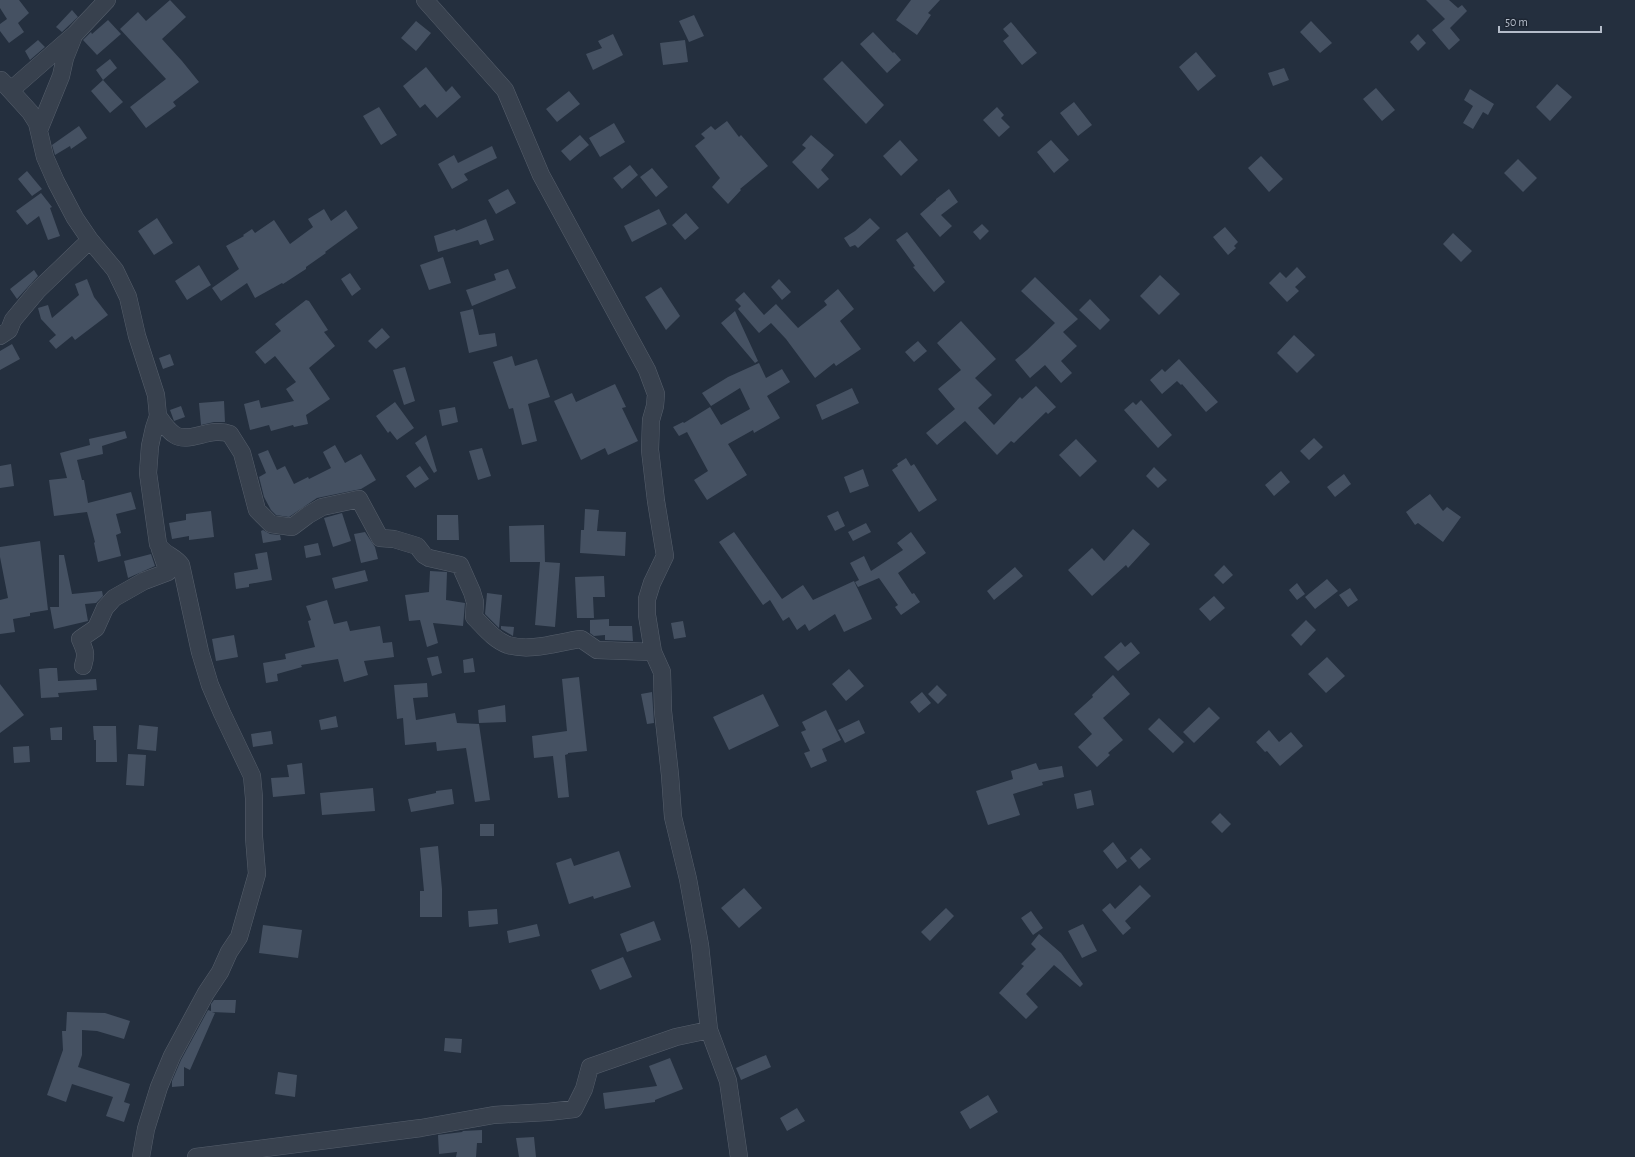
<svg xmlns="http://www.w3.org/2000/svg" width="1635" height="1157" viewBox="0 0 1635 1157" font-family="'Alegreya Sans',sans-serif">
	<rect width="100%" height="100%" fill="#242f3e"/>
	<path fill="#455162" d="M0 0H19L29 13 18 23 24 32 9 43 0 31V24L7 19 0 8Z
		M170 0 186 17 162 39 182 61 199 82 173 102 176 106 146 128 130 107 166 79 120 29 138 12 146 21Z
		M911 0H940L928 13 931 15 917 35 896 20Z
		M1426 0H1449L1458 8 1462 5 1467 11 1450 28 1460 40 1449 50 1432 30 1445 19Z
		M72 10 78 17 62 32 56 27Z
		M694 15 704 36 689 42 679 21Z
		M108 20 121 34 97 55 83 40 91 32 92 34Z
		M416 21 431 33 416 51 401 38Z
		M1311 21 1332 43 1320 53 1300 32Z
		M1011 22 1037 53 1022 65 1003 41 1009 36 1003 29Z
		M873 32 893 53 894 52 901 60 887 73 860 44Z
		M613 34 623 55 593 70 586 54 602 48 598 41Z
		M1418 34 1426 43 1418 51 1410 42Z
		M38 40 45 47 30 60 25 51Z
		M685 40 688 62 663 65 660 43Z
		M1196 52 1216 76 1198 91 1179 67Z
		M110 59 117 68 103 80 96 70Z
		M842 61 884 105 866 124 823 79Z
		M426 67 446 92 452 86 461 97 437 118 425 104 420 108 403 86Z
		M1284 68 1289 80 1273 86 1268 73Z
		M103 80 123 102 110 113 91 91Z
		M1557 84 1572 97 1550 121 1536 107Z
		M1376 88 1395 110 1382 121 1363 99Z
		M1470 89 1494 104 1488 115 1483 112 1473 129 1463 123 1473 106 1464 100Z
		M569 91 580 104 557 122 546 109Z
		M1074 102 1092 125 1078 136 1060 113Z
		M379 107 397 135 381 145 363 116Z
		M997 107 1004 115 1001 118 1010 127 999 137 983 120Z
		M727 121 739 137 741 135 768 166 740 189 741 190 728 204 712 187 720 178 695 146 705 138 701 134 711 126 715 130Z
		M614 123 625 142 600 157 589 138Z
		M79 126 87 138 71 149 70 146 55 155 52 145Z
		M580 135 589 145 570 161 561 151Z
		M811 135 834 155 821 170 829 179 818 189 792 162 806 148 802 145Z
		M900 140 918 160 901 176 883 156Z
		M1051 140 1069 160 1054 173 1037 152Z
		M492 146 497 158 464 174 468 180 452 189 438 164 454 155 458 163Z
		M1261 156 1283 179 1269 192 1248 168Z
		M1518 159 1537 178 1523 192 1504 173Z
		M630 165 638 175 622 189 613 178Z
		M652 168 668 187 656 197 640 177Z
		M27 171 42 189 32 196 18 179Z
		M508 189 516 203 496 214 488 200Z
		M949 189 958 202 941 215 952 226 940 237 920 214 936 200V199Z
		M41 193 52 207 50 208 60 236 48 240 39 216 27 225 16 211Z
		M324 209 331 221 346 210 358 228 325 252 326 253 306 267V269L283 284 282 283 255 298 247 283 221 301 212 288 239 269 226 246 244 236 243 235 252 229 255 233 274 220 290 244 313 227 308 219Z
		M659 209 667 224 632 242 624 226Z
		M686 213 699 228 685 240 672 225Z
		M157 218 173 243 154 255 138 231Z
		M870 218 880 228 858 248 855 245 850 247 844 238 855 231Z
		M486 219 494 240 480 245 478 240 438 252 434 236 455 229 456 231Z
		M982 224 989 231 980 240 973 232Z
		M1225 227 1238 242 1234 246 1236 248 1228 255 1213 237Z
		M907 232 945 282 934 292 913 267 915 266 896 240Z
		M1453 233 1472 251 1461 262 1443 244Z
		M443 257 451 283 429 290 420 265Z
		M199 265 211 285 187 300 175 281Z
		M1297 267 1306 277 1295 287 1299 291 1287 302 1269 283 1280 272 1286 278Z
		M508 269 516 288 472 306 466 290 496 280 494 274Z
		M34 270 38 276 17 299 10 289Z
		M350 273 361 289 352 296 341 279Z
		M1160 275 1180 294 1159 315 1140 296Z
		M1035 277 1078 319 1063 332 1077 346 1061 361 1072 373 1061 383 1045 365 1030 378 1015 360 1027 350 1055 323 1021 291Z
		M87 279 94 297 108 315 75 340 72 336 56 349 49 341 56 335 41 319 38 308 48 305 52 318 79 295 75 284Z
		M779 279 791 292 782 300 771 287Z
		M661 287 680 316 666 330 645 297Z
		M838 289 854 309 840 321 861 349 836 366 834 363 815 378 786 339 771 323 759 333 738 309 741 306 735 300 744 292 764 315 776 304 798 328 827 305 824 301Z
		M1090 299 1110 320 1100 330 1079 310Z
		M306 300 309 301 328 330 324 332 335 346 309 368 330 399 306 415 308 424 294 427 293 425 271 431 269 425 250 430 244 404 259 400 261 408 294 401 286 389 296 382 275 356 265 364 255 352 281 331 275 324Z
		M473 309 479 335 495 333 497 346 469 353 460 312Z
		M735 311 758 361 755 363 721 323Z
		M961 321 996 359 975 378 992 395 978 408 994 425 1020 397 1022 399 1036 386 1056 407 1048 414 1046 412 1014 443 1011 441 997 455 965 421 937 445 926 433 955 409 938 389 961 370 937 343Z
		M382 328 390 337 376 349 368 341Z
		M1294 335 1315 355 1297 373 1277 353Z
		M918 341 927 351 914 362 905 352Z
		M12 344 20 359 0 370V351Z
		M170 354 174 365 163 369 159 358Z
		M512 356 515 366 537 359 550 397 528 404 537 441 522 445 513 408 509 409 493 362Z
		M1179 359 1218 402 1206 412 1182 384 1181 385 1177 381 1162 394 1150 380 1162 369 1165 372Z
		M759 363 766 378 782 369 790 382 767 396 780 418 754 433 753 430 728 444 747 475 707 500 694 480 708 471 687 432 679 436 673 427 683 422 684 423 710 407 721 425 750 409 740 388 711 406 702 393 728 377Z
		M405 367 415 401 404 405 393 370Z
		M615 384 626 407 622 408 638 441 608 455 605 448 581 460 554 401 572 393 576 402Z
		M852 388 859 403 822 420 816 405Z
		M1141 400 1172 435 1158 448 1124 410 1133 402 1136 405Z
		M224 401 225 422H214L201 425 199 403Z
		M395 402 414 428 397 440 390 431 388 433 376 416Z
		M181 406 185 417 174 421 170 410Z
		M455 407 458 422 442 426 439 410Z
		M125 431 127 438 102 446 103 454 77 460 82 480H84L88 503 131 492 136 509 116 514 121 533 116 535 121 556 98 562 94 543 95 542 87 512 54 516 49 480 67 478 60 453 90 445 89 439Z
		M426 435 437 471 434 473 415 443Z
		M1314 438 1323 447 1309 460 1300 451Z
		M1076 439 1097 461 1080 477 1059 455Z
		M335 445 345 463 361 454 376 480 361 489 317 498 289 517 276 515 271 510 264 497 259 477 266 473 258 454 268 450 277 470 285 466 294 484 308 477 309 479 331 468 323 452Z
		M482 448 491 476 478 480 469 451Z
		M906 458 911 466 914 464 937 500 919 512 892 470 898 466 897 464Z
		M11 464 14 486 0 488V466Z
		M420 466 429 479 415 488 406 476Z
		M1154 467 1167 480 1158 488 1146 476Z
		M863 469 869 486 850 493 844 477Z
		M1281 471 1290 482 1274 496 1265 485Z
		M1344 474 1351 484 1335 497 1327 487Z
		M1430 494 1443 511 1447 507 1461 517 1443 542 1418 523 1415 525 1406 512Z
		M585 509 599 510 597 531 626 532 625 556 580 553 581 530H584Z
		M211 511 214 537 189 540V536L172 539 169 523 186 520V514Z
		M838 511 845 526 835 531 827 516Z
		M342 513 351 541 333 547 324 518Z
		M437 515H458L459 540H437Z
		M866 523 871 532 853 541 848 532Z
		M544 525 545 562 560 563 555 627 535 625 540 562H510L509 526Z
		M1133 529 1150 544 1128 568 1126 565 1092 596 1068 570 1092 548 1104 561Z
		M263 530 270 534 280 535 281 540 263 543 261 531Z
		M365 532 375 547 378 559 361 563 354 534Z
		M734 532 782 599 803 585 813 600 854 581 872 619 844 632 835 614 809 631 805 624 797 630 789 617 783 621 770 600 763 605 719 542Z
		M911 532 926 553 898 573 912 594 914 593 920 602 901 615 895 607 898 605 879 578 858 587 855 582 859 580 850 563 864 556 871 571 903 550 897 543Z
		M40 541 48 610 30 613V616L13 619 15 632 0 634V600L8 598 0 557V547Z
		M318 543 321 555 306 558 304 546Z
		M267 552 272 580 249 584V587L236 589 234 573 258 569 255 554Z
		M151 554 155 566 128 578 124 561Z
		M59 555H64L72 594 102 591 103 596 96 603 85 604 88 621 54 629 50 607H59Z
		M1224 565 1233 575 1223 584 1214 575Z
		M1015 567 1023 576 994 600 987 591Z
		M365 570 368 581 335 589 332 578Z
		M430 571 447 572 446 600 465 603 463 626 433 623 438 643 427 647 420 620 409 621 405 595 429 592Z
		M604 576 605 597H593L594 618H577L575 577Z
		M1327 579 1338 591 1315 609 1305 597Z
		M1297 583 1305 594 1297 600 1289 590Z
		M1350 588 1358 600 1348 607 1339 595Z
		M487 593 502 595 499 628 485 614Z
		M1214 596 1225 608 1210 621 1199 609Z
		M327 600 334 624 347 621 350 631 380 626 383 643 392 642 394 657 364 661 368 675 344 682 338 659 301 665 302 667 277 674 278 681 266 683 263 663 286 659 285 654 315 647 308 621 311 620 306 606Z
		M609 619V626H632L633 641 605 640V635L594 636 590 633V620Z
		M1306 620 1316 630 1301 646 1291 635Z
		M683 621 686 637 674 639 671 623Z
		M501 626 514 627 513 636 501 629Z
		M234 635 238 657 216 661 212 639Z
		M1121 642 1125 647 1131 642 1140 653 1118 671 1104 657Z
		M438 656 442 673 432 676 427 658Z
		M1327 657 1345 676 1326 693 1308 674Z
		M473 658 475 672 464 673 463 660Z
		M50 668H57L58 681 96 679 97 690 58 693 59 697 41 698 39 669Z
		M849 669 864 686 846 701 832 684Z
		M1113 675 1130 694 1103 718 1123 740 1108 753 1110 755 1097 767 1078 747 1092 734 1074 714 1093 697 1092 695Z
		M579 677 587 751 568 753V754L565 755 569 797 558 798 553 756 534 758 532 736 567 731 562 679Z
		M427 683 428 697 413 698 416 720 455 713 457 723 479 724 490 800 475 802 466 748 437 751 436 742 405 745 403 718 397 719 394 685Z
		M0 684 24 715 0 733Z
		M937 685 947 695 938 704 928 694Z
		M652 692 654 723 647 724 641 694Z
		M922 692 931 703 919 713 910 702Z
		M763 694 779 726 729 750 713 717Z
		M505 705 506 722 479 723 478 710Z
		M1209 707 1220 718 1194 743 1183 732Z
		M826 710 841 740 822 749 827 761 811 768 804 753 810 751 801 732 806 730 802 722Z
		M336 716 338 727 321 730 319 720Z
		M1159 718 1184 742 1173 753 1148 729Z
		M859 720 865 733 845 743 838 730Z
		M139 725 158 727 156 751 137 749Z
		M93 726H116L117 762H96V740H94Z
		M62 727V740H51L50 728Z
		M1269 730 1279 742 1291 732 1303 746 1280 766 1267 751 1265 752 1256 742Z
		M271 731 273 744 253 747 251 734Z
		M29 746 30 762 14 763 13 747Z
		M128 754 146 755 144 786 126 785Z
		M302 763 305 794 273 797 271 778 289 777 287 765Z
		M1036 763 1039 770 1062 766 1064 777 1042 782 1043 785 1013 794 1020 815 988 825 976 791 1013 779 1011 771Z
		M373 788 375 811 322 815 320 793Z
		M452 789 454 804 411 812 408 799 436 793V791Z
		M1091 790 1094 805 1077 809 1074 794Z
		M1220 813 1231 824 1222 833 1211 822Z
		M480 824H494V836H480Z
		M1113 842 1127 861 1117 869 1103 851Z
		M438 846 442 889V917H420V891H424L420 848Z
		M1141 848 1151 859 1139 869 1130 858Z
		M619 851 631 887 594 899 593 896 569 904 556 863 571 858 574 866Z
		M1140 885 1151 896 1125 921 1131 928 1123 935 1102 910 1110 903 1115 909Z
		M744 888 762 908 739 928 721 908Z
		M946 908 954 916 930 941 921 932Z
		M497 909 498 924 469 927 468 911Z
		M1031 911 1043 928 1033 935 1021 918Z
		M654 921 661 940 627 952 620 934Z
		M537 924 540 936 509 943 507 931Z
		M1083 924 1097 951 1082 958 1068 931Z
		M263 925 302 930 298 958 259 953Z
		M1039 934 1061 953 1083 984 1080 987 1054 965 1026 994 1038 1007 1026 1019 999 993 1024 966 1021 964 1036 949 1031 944Z
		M623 957 632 977 600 990 591 970Z
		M214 1000H236L235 1013 212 1012 215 1013 190 1070 184 1067V1086L172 1087V1081L181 1060 208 1010 211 1011V1004Z
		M67 1012 105 1013 130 1021 124 1039 97 1031 82 1030V1055L78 1067 130 1084 124 1102 130 1104 124 1122 106 1116 113 1097 72 1084 66 1102 47 1095 63 1050 62 1031H66Z
		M445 1038 462 1039 461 1053 444 1051Z
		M766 1055 771 1067 741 1080 736 1068Z
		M670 1058 683 1089 655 1100V1102L605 1109 603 1093 657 1086 649 1066Z
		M278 1072 297 1075 295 1097 275 1094Z
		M988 1095 998 1112 970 1129 960 1112Z
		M797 1108 805 1121 787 1131 780 1118Z
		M482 1130V1143H477L476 1157H456L457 1152 439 1154 438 1135 462 1132 463 1131Z
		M534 1137 536 1157H519L516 1138Z"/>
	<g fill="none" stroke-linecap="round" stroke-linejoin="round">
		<defs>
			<path id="minor" d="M425 0 505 90 541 175 647 370 656 394 655 406 651 420 650 450 656 501 665 556 652 583 647 599V615L653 652 662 672 663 711 670 775 673 817 688 879 700 945 709 1030 728 1081 739 1157
				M1 80 30 112 37 123 45 157 56 182 75 218 90 240 115 270 128 297 137 336 156 395 158 416 154 428 150 446 148 473 158 544C162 554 175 556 181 565L200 652 210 685 222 713 252 776 254 798V837L257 874 239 937 229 952 220 972 206 993 172 1056 159 1087 146 1129 141 1157
				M2 81 11 90 75 34 107 0
				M39 130 61 76 65 58 73 38
				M0 336 9 330 13 320 38 290 90 240
				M158 416C163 423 168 431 175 435 189 444 211 426 230 434L242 453 257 510 271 524 292 527 308 515 322 507 359 499 380 538 394 539 417 546 424 555 429 558 460 565 472 592 475 602 474 617C484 627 494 640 508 645 531 652 558 642 581 639L597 650 653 652
				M83 666C87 653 85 651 80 639L96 628 105 608 114 598 144 581 168 572 160 549
				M196 1157 421 1128 494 1115 548 1112 574 1109 584 1089 590 1067 676 1037 709 1030"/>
		</defs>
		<use href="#minor" stroke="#565f6c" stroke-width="18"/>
		<use href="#minor" stroke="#38414e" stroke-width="17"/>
	</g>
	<path d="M1499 26v6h102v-6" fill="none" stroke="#b4bcc9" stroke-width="2"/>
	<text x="1505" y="26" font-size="12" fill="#b4bcc9" stroke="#1d2633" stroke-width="3" paint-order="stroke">50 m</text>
</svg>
